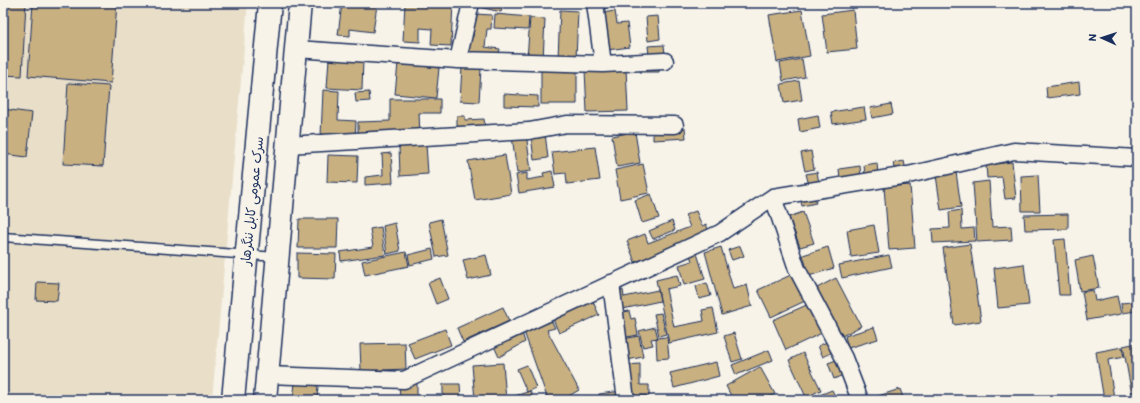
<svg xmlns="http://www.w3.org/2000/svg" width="1140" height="403" viewBox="0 0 1140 403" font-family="Itim,'Playpen Sans Arabic',sans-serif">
	<rect width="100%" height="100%" fill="#f7f3e8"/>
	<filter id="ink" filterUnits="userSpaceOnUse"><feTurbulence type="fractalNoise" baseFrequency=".025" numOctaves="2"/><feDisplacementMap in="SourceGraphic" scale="8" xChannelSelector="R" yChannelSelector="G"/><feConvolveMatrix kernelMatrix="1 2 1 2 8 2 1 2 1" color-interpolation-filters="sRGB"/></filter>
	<g filter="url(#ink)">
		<path fill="#e9dfc9" d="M3 3H248L212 400H3Z"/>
		<path fill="#c9b080" stroke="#1b2f5e" d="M3 3H26L22 76 3 75Z
			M33 3H117L111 83 28 76Z
			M342 3H358L377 5 373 32 350 29V36L338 35Z
			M405 3H453L451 46 431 45 432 29 420 28V42L403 41Z
			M480 3H504L501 12 479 7Z
			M601 3H658V5L601 8Z
			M851 3H868V4L852 8Z
			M560 10 578 11 576 59 558 58Z
			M802 10 810 56 777 62 769 15Z
			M853 10 857 49 827 52 822 14Z
			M615 11 617 24 627 23 630 47 607 50 602 13Z
			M475 14 492 15 491 29H487L485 47 500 49 498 58 465 55 467 36 473 37Z
			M495 14 529 17 528 30 494 28Z
			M658 16 660 39 648 41 646 17Z
			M530 18 545 19 543 60 527 59Z
			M664 45 665 54 649 55 648 46Z
			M329 58 363 60 362 90 327 88Z
			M802 59 805 77 783 81 780 63Z
			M398 63 439 68 436 98 395 94Z
			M641 63H659V72H640Z
			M541 65H577V104H541Z
			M462 67 481 69 479 102 460 101Z
			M626 68 628 111 587 112 585 70Z
			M799 81 802 100 784 103 781 84Z
			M1079 82 1080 94 1047 98 1046 87Z
			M68 83 109 86 103 166 63 164Z
			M323 90 339 91 338 120 356 121 355 138 321 136Z
			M369 92 370 101 356 102 355 93Z
			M504 94 538 96V107L504 106Z
			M390 99H440V113H419L420 135H358V122L390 121Z
			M891 104 893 114 872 118 870 108Z
			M864 107 866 119 833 124 831 112Z
			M3 109 32 113 27 157 3 154Z
			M818 115 820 128 800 132 798 119Z
			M457 116H465V120L484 119 485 127 457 128Z
			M685 128 686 138 653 140V130Z
			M635 132 640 163 617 167 612 136Z
			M526 133 531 171 517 173 512 136Z
			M545 133 548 158 534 160 531 135Z
			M426 144 428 174 400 176 399 146Z
			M595 147 600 180 567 184 566 173 555 174 552 152Z
			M811 151 814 169 805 171 801 153Z
			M391 153 393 183 365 185V177L383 175 382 154Z
			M328 155 358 156 357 183 327 182Z
			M505 155 511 194 475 200 468 161Z
			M904 161 906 171 895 173 893 163Z
			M1012 162 1016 198 1005 199 1002 177 987 178 986 165Z
			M877 163 878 175 865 176 864 165Z
			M643 164 649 193 620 199 615 170Z
			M860 166 861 177 840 179 839 169Z
			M552 171 555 187 519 193 516 175 527 173V180L544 177 543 173Z
			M817 172 819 183 809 185 806 174Z
			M956 172 961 207 941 210 936 175Z
			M1038 175 1040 211H1022L1021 176Z
			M989 181 992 227 1011 226 1012 240 977 242 973 183Z
			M910 185 915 248 889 250 884 187Z
			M651 194 659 218 642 223 635 200Z
			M813 194 816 203 802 206 800 197Z
			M961 210 962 229 974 228 975 241 933 243 932 229 950 228 949 212Z
			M696 211 702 226 706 224 710 234 635 262 627 241 645 234 648 243 690 227 685 215Z
			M803 212 814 243 800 247 789 217Z
			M1068 214V229L1025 230 1024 215Z
			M299 219H338L337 248H298Z
			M441 219 448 255 436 257 429 222Z
			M672 221 675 230 653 239 649 231Z
			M395 223 400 251 387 254 383 226Z
			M874 225 879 253 851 257 847 230Z
			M381 227 385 255 341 261 340 252 373 247 370 229Z
			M1065 239 1070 295H1059L1054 240Z
			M970 244 981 321 954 325 943 248Z
			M740 246 744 256 732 260 728 250Z
			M695 247 705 279 684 285 679 265 692 261 688 250Z
			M721 247 733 289 747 285 752 306 722 315 705 252Z
			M828 247 834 268 809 276 803 255Z
			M432 249 434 259 410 265 408 255Z
			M406 252 409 266 365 275 362 261Z
			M297 253 336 254 335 279 297 278Z
			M486 255 491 275 468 280 463 260Z
			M889 255 892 267 842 278 839 265Z
			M1093 256 1099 288 1080 291 1075 260Z
			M1024 264 1029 305 998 308 994 268Z
			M793 274 805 301 771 317 758 290Z
			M677 275 680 286 666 289 674 327 704 321 702 310 713 308 718 332 669 343 656 280Z
			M440 278 448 299 436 304 428 283Z
			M836 278 861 326 842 336 817 288Z
			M37 282 59 283 57 301 36 300Z
			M707 283 711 296 699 299 696 286Z
			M623 290 624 297 658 290 660 301 618 310 614 292Z
			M1093 290 1095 301 1117 296 1121 314 1087 320 1082 292Z
			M1137 290V311L1122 313 1121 303 1132 302 1131 291Z
			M591 297 599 315 559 333 551 315Z
			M811 303 824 332 786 350 773 320Z
			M503 307 509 321 463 342 457 328Z
			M629 311 631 319 635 318 638 335 622 338 618 313Z
			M661 313 666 334 659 336 654 314Z
			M549 316 555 328 547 330 579 390 562 400H548L523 329Z
			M655 327 658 338 651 339 653 345 643 347 639 331Z
			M874 327 878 339 848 348 845 336Z
			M445 329 451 345 415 359 408 343Z
			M521 330 525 342 499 357 493 344Z
			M734 333 742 359 732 362 724 336Z
			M639 336 643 357 627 360 623 339Z
			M667 337 669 358 657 359 656 338Z
			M831 340 835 351 823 357 818 346Z
			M405 343 406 369 361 371 360 344Z
			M1137 343V357H1136L1137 364V394L1132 395 1123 346Z
			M1122 347 1124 357 1108 360 1114 398 1104 400 1096 352Z
			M769 350 773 360 736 375 732 365Z
			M803 353 821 390 806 397 789 360Z
			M839 359 845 374 834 379 828 363Z
			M716 362 719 376 674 388 670 373Z
			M503 363 506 400H475L472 365Z
			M640 364V385H649V396H628L627 365Z
			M527 365 536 388 527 392 517 369Z
			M760 367 775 394 764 400H733L726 386Z
			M399 382H417V400H400Z
			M295 383 318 386 317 400H293Z
			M443 384H460L461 400H443Z
			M900 389 904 400H873L872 398Z
			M832 390 837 400H810V399Z
			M530 391 534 400H513L512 397Z
			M621 391 622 400H599V394Z"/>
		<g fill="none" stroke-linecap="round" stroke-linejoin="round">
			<defs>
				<path id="lane" d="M3 237 277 257"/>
				<path id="street" d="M595 3 603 64
					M296 49 458 60 603 64 665 61
					M458 60 471 3
					M287 145 529 131 567 124 675 125
					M773 197 797 269 844 358 860 400
					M611 283 626 400
					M267 375 404 380 720 233 773 197 908 175 1014 151 1137 158"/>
				<path id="highway" d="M233 400 270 3
					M265 400 300 3"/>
			</defs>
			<use href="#lane" stroke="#1b2f5e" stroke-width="11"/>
			<use href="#street" stroke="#1b2f5e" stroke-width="19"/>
			<use href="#highway" stroke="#1b2f5e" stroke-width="25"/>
			<use href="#lane" stroke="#f7f3e8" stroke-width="8"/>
			<use href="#street" stroke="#f7f3e8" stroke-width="16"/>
			<use href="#highway" stroke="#f7f3e8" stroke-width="22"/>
		</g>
	</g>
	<g text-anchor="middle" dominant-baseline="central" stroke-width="3.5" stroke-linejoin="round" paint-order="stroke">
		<g font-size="13" fill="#1b2f5e" stroke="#f7f3e8">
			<text transform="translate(252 201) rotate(-84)">سرک عمومی کابل ننگرهار</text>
		</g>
	</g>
	<rect width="1140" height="403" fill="none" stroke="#f7f3e8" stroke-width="16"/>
	<rect x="8" y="8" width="1124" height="387" fill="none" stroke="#1b2f5e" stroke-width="1.5" filter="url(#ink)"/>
	<g transform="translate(1102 38) rotate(273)" stroke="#f7f3e8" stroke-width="3" paint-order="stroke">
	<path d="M0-3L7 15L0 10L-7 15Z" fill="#1b2f5e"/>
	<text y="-6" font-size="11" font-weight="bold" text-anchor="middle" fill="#1b2f5e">N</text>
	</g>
</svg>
